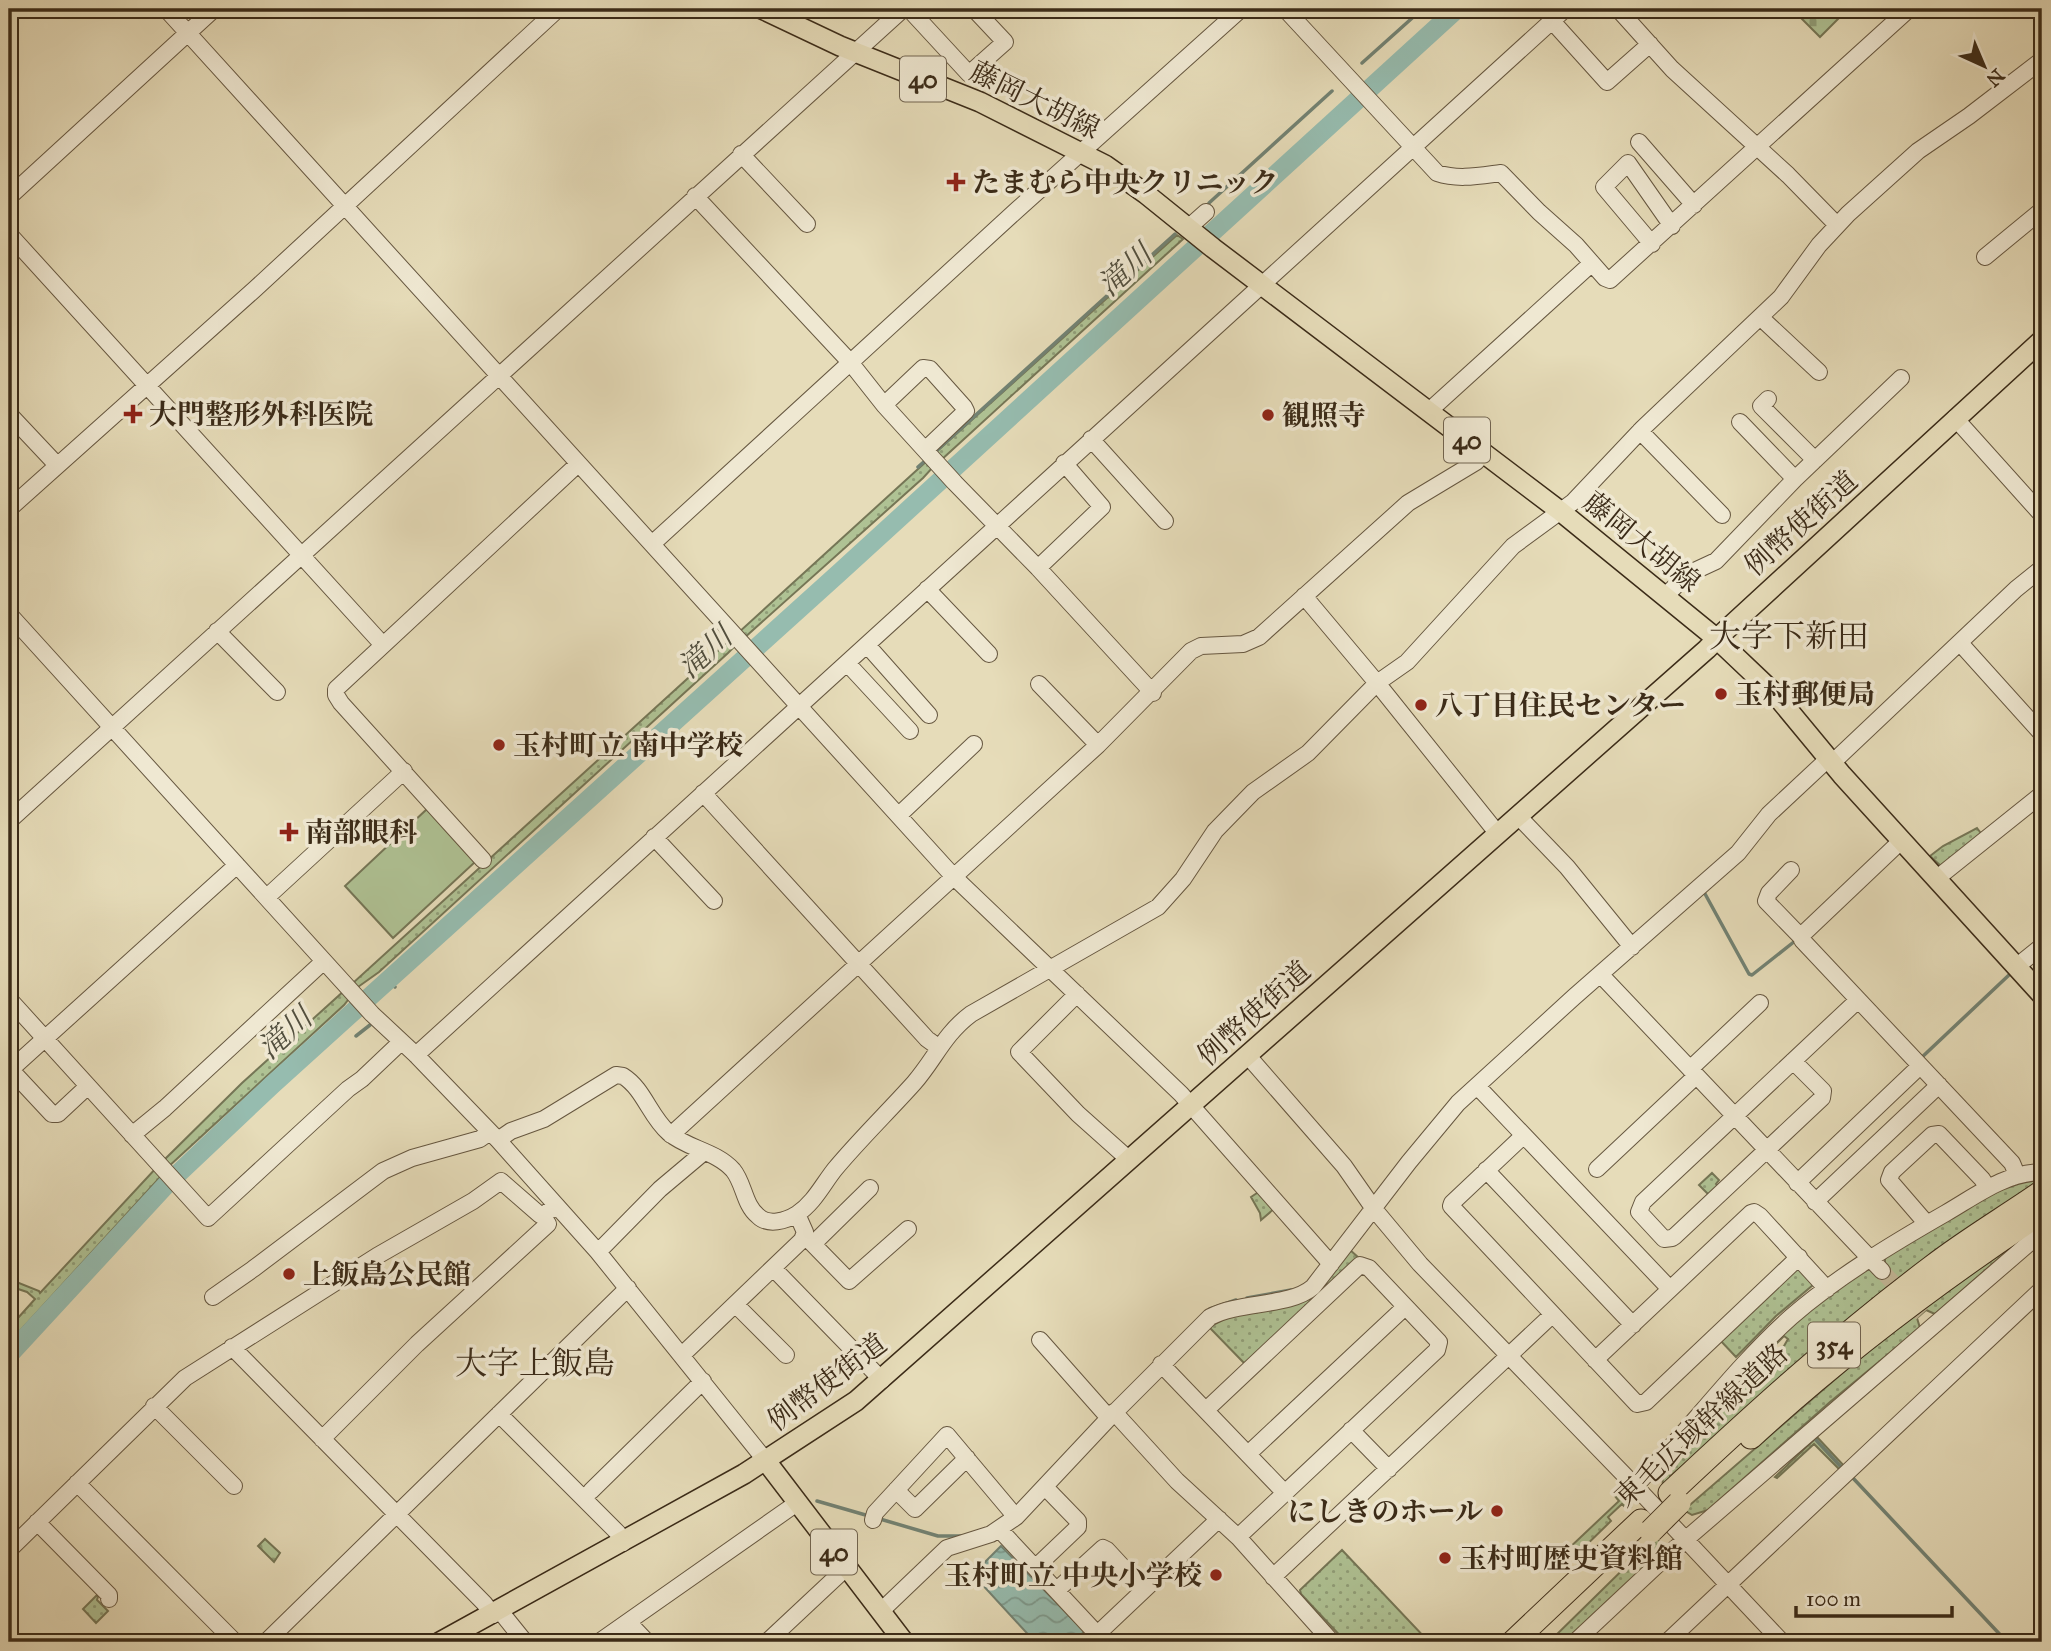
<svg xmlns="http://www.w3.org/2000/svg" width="2051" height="1651" viewBox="0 0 2051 1651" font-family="'IM FELL Great Primer','Noto Serif JP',serif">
	<defs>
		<pattern id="grass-dots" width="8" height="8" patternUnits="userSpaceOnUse" patternTransform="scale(1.75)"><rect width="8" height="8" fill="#afc294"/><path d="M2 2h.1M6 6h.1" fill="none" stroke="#909e78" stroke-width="1.8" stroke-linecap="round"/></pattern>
		<pattern id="cemetery-stones" width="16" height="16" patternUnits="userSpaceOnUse" patternTransform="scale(1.75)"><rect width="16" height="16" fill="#afc294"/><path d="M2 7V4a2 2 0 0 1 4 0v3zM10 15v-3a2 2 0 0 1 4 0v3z" fill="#909e78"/></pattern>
		<pattern id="water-waves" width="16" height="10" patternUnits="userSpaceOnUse" patternTransform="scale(1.75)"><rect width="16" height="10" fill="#96bcaf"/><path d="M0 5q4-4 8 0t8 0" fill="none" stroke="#7c998d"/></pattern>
	</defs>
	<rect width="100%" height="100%" fill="#e6dcb9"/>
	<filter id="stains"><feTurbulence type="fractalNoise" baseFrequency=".00286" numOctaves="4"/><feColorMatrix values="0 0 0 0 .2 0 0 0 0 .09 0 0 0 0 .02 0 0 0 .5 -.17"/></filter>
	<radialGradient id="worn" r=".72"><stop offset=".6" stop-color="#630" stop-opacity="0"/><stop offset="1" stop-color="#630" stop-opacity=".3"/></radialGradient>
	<path fill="url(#grass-dots)" stroke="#757656" stroke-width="2" fill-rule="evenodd" d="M1177 235 1183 239 940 461 934 454Z
		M929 459 934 466 923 478 743 639 738 633Z
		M731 639 736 645 728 653 379 972 358 987 354 982Z
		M1977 828 1983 836 1942 867 1930 856 1943 846Z
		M345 990 351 996 344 1005 167 1168 161 1163 242 1083Z
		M157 1167 163 1174 9 1343V1328L35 1299 27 1292 9 1286V1279L39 1291 40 1293Z
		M1712 1173 1719 1180 1716 1184 1719 1187 1710 1196 1699 1185Z
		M2042 1177V1183L1670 1476V1481L1663 1488 1662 1470 1739 1377 1808 1309 1871 1267 1890 1287 1897 1280 1887 1268 1885 1269V1255L2006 1184ZM1784 1336 1788 1339 1784 1346 1744 1381 1741 1379Z
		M1260 1191 1275 1208 1261 1220 1260 1213 1251 1197Z
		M2042 1225 2005 1253 1935 1314 1926 1310 1917 1318 1920 1328 1830 1402 1708 1510 1692 1515 1684 1510 1876 1344 1930 1302Z
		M1349 1249 1359 1258 1246 1365 1209 1327 1234 1314 1303 1300Z
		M1793 1270H1804L1813 1285 1776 1316 1736 1357 1719 1339Z
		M1817 1437 1846 1468 1842 1472 1814 1444 1777 1478 1775 1477Z
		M1618 1492 1631 1507 1628 1510 1622 1504 1608 1517 1611 1521 1573 1558 1566 1551 1619 1501 1614 1495Z
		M1657 1536 1661 1547 1659 1553 1564 1642H1549Z
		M1342 1550 1429 1642H1346L1301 1594 1300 1590Z
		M99 1593 97 1600 108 1611 96 1623 83 1609Z"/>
	<path fill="url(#cemetery-stones)" stroke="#757656" stroke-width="2" d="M1804 9H1848L1820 37 1798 15Z
		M265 1539 280 1553 274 1562 258 1546Z"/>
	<path fill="#afc294" stroke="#757656" stroke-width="2" d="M427 809 475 862 393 938 345 886Z"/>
	<path fill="url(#water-waves)" stroke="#728273" stroke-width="2" d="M1001 1546 1084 1631 1076 1642H1035L978 1580 984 1573 979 1568Z"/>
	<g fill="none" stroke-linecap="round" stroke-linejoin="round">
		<path stroke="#728273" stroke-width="3.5" d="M1362 63 1420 11
			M1209 203 1332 91
			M935 452 1175 234
			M918 467 927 459
			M1704 892 1749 974 1752 975 1795 941
			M388 980 395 987
			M356 1036 370 1025
			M1920 1059 2009 975
			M1247 1298 1291 1290
			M1210 1309 1236 1300
			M1816 1440 1842 1468
			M1852 1477 2007 1642
			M817 1501 869 1516
			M880 1519 938 1536H961
			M587 1642 594 1637"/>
		<path stroke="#96bcaf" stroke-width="19" d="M9 1355 166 1185 272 1085 839 573 1457 9"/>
		<path stroke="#c4b999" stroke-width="16" stroke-dasharray="16 8" stroke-linecap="butt" d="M1882 1271 1922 1314"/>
		<defs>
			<path id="minor" d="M166 9 954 877 1181 1094 1331 1264
				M909 9 969 74 1005 42 974 9
				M1285 9 1437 173C1458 180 1478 176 1501 173L1539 212 1576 245 1605 278 1610 280 1909 9
				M1618 9 1672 69 1788 175 1837 225
				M1552 21 1607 82 1650 44
				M1639 142 1694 205
				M741 154 807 224
				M695 196 850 362 884 405 955 483 1038 568 1153 693
				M9 197 214 9
				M1188 228 1206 212
				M9 234 383 645
				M1652 244 1604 187 1628 163 1672 226
				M1985 257 2042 210
				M1760 317 1819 372
				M1768 399 1761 406 1815 460
				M884 405 923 368 930 369 964 407 966 411 925 450
				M1429 411 1591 264
				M9 414 57 465
				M1955 418 2042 515
				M1740 422 1795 479
				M1640 431 1722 515
				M1091 439 1165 521
				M9 509 255 289 558 9
				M652 544 1018 209 1241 9
				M1038 568 1102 507 1064 463
				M927 589 989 654
				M1304 596 1377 683 1498 834
				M1665 596 1688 574 1716 561 1795 479 1901 378
				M9 614 372 1014 416 1055 498 1140 598 1252 766 1461
				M217 631 277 692
				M1960 643 2042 734
				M867 645 929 715
				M847 663 910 731
				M1039 684 1098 745
				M1832 763 2016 589 2042 568
				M703 793 927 1039 938 1047
				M899 815 974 744
				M1518 816 1567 867 1632 947
				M9 821 903 9
				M654 837 714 901
				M1901 841 1803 934 1802 940 2012 1163 2017 1175
				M483 860 341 703 336 695V689L578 464
				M1791 870 1769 893 1766 901 1801 937
				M1936 879 2042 794
				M267 897 404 771
				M2016 967 2042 946
				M1600 974 1882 1271
				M1077 994 1019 1052 1078 1114 1125 1156 1128 1162
				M9 999 208 1218 348 1089 362 1079 401 1042
				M416 1055 1565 9
				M1248 1056 1344 1166 1374 1209 1420 1264 1635 1486 1782 1642
				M1793 1061 1823 1091 1822 1098 1675 1236 1672 1238 1664 1239 1639 1212 1643 1202 1858 1000
				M10 1069 52 1114H58L88 1086
				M1690 1069 1760 1003
				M9 1071 237 865
				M1477 1086 1670 1289
				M132 1135 165 1108 324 961
				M671 1135 1098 745 1191 651 1201 646 1243 644 1259 637 1408 503 1476 462 1484 453
				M1523 1136 1452 1203 1451 1206 1637 1404 1646 1402 1799 1257
				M498 1140 511 1131 544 1119 616 1075 623 1076C644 1089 650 1117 669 1133 688 1149 716 1151 733 1170 744 1183 744 1205 758 1216 768 1226 786 1221 797 1214 814 1203 823 1184 835 1169 860 1139 888 1112 914 1083 935 1059 944 1034 971 1014L1158 907 1183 879 1215 831 1253 792 1308 753 1377 683 1407 662 1513 546 1573 502 1643 428 1781 297 1819 245 1848 214 1918 151 1969 116 2042 60
				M1597 1169 1696 1076
				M1486 1170 1633 1325
				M1797 1183 1920 1066
				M1815 1202 1939 1085
				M1927 1224 1889 1180 1892 1172 1932 1135 1939 1134 1982 1179 1988 1188
				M805 1236 849 1281 908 1229
				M813 1244 870 1188
				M598 1252 660 1189 704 1152
				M773 1268 882 1380
				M213 1297 253 1269 383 1171 412 1158 480 1139 490 1132
				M736 1305 786 1355
				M1040 1340 1109 1418
				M232 1347 484 1603 493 1615
				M682 1355 802 1240 805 1232 797 1214
				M1595 1360 1751 1213 1754 1212 1760 1216 1827 1289
				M1161 1364 1285 1493
				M154 1406 234 1486
				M1206 1410 1360 1265 1369 1268 1439 1342 1437 1350 1238 1537
				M1114 1412 1177 1481 1238 1537 1332 1642
				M499 1414 618 1533 623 1543
				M1351 1430 1389 1469
				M322 1439 417 1344 548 1224 542 1215
				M1248 1454 1405 1307
				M77 1483 235 1642
				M1635 1486C1689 1431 1734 1368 1791 1317 1837 1277 1892 1244 1946 1213 1977 1195 2005 1173 2042 1172
				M896 1490 915 1509 967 1458
				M591 1491 703 1381
				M873 1520 875 1513 947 1435 1016 1517
				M37 1522 109 1595V1599
				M1000 1530 1097 1634
				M9 1550 185 1378 377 1256 473 1201 501 1181 540 1215 545 1214 556 1205
				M1036 1567 1078 1527V1521L1045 1487
				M1273 1577 1552 1315
				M1057 1590 1103 1548 1107 1550 1144 1590
				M500 1611 525 1642
				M880 1612 947 1548 991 1534 1016 1517 1109 1418 1210 1317C1240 1301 1290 1307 1313 1287L1409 1162 1458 1103 1574 997 1738 853 1769 814 1828 759
				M628 1622 647 1642
				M266 1642 628 1288
				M599 1642 797 1503
				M767 1642 846 1568
				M1089 1642 1219 1519
				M1575 1642 1670 1553 2042 1232
				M1667 1642 2042 1289"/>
			<path id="major" d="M762 9 840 46 980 102 1105 165 1146 194 1213 248 1560 511 1717 639 1775 694 1842 775 2042 995
				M766 1461 904 1642
				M440 1642 744 1474 856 1401 1707 649 1725 631 2042 340"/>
			<path id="highway" d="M1751 1437C1841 1354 1940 1280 2042 1212
				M1670 1493C1754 1414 1839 1337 1932 1267 1967 1240 2006 1217 2042 1192
				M1513 1642 1641 1521"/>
		</defs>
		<use href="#minor" stroke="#665740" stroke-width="18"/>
		<use href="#major" stroke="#3b2b18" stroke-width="22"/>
		<use href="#highway" stroke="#3b2b18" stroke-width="25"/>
		<use href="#minor" stroke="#efe8d2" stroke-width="16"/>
		<use href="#major" stroke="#e6dcb9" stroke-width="19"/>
		<use href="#highway" stroke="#e6dcb9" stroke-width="23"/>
		<defs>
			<path id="highway-bridge" d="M1651 1531 1679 1503"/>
		</defs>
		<use href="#highway-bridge" stroke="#3b2b18" stroke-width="25" stroke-linecap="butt"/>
		<use href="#highway-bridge" stroke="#e6dcb9" stroke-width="23"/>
	</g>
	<g fill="#8f2418" stroke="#efe8d2" stroke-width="2.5">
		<path d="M952.5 171.5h7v7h7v7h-7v7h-7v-7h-7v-7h7z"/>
		<path d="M129.5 403.5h7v7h7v7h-7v7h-7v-7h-7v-7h7z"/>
		<circle cx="1268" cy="415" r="7"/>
		<circle cx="1721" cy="694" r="7"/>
		<circle cx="1421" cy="705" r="7"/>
		<circle cx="499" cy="745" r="7"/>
		<path d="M285.5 821.5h7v7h7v7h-7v7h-7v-7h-7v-7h7z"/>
		<circle cx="289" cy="1274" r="7"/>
		<circle cx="1497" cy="1511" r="7"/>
		<circle cx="1445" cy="1558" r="7"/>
		<circle cx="1216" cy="1575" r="7"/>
	</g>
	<g text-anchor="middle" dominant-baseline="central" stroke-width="7" stroke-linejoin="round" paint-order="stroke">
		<g fill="#efe8d2" stroke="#716450" stroke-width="2">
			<rect x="900" y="56.5" width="46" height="45" rx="5"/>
			<rect x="1444" y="417.5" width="46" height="45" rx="5"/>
			<rect x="1808" y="1322.5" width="52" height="45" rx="5"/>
			<rect x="811" y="1529.5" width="46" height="45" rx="5"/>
		</g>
		<g font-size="26" font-weight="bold" fill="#3b2b18">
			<text x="923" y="79">40</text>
			<text x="1467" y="440">40</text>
			<text x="1834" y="1345">354</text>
			<text x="834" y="1552">40</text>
		</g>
		<g font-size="28" fill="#3b2b18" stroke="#efe8d2">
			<text transform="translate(1035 100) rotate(26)">藤岡大胡線</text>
			<text transform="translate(1801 523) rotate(-42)">例幣使街道</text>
			<text transform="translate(1642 542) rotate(39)">藤岡大胡線</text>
			<text transform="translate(1254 1013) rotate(-42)">例幣使街道</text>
			<text transform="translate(827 1382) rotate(-37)">例幣使街道</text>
			<text transform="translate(1701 1425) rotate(-43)">東毛広域幹線道路</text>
		</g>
		<g font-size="28" font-weight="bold" fill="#3b2b18" stroke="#efe8d2" text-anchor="start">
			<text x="972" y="182">たまむら中央クリニック</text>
			<text x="149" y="414">大門整形外科医院</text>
			<text x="1282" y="415">観照寺</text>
			<text x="1735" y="694">玉村郵便局</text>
			<text x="1435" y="705">八丁目住民センター</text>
			<text x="513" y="745">玉村町立 南中学校</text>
			<text x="305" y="832">南部眼科</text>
			<text x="303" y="1274">上飯島公民館</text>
			<text x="1483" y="1511" text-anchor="end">にしきのホール</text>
			<text x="1459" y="1558">玉村町歴史資料館</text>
			<text x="1202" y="1575" text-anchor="end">玉村町立 中央小学校</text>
		</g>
		<g font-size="30" font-style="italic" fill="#524f3e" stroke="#efe8d2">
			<text transform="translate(1125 270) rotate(-42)">滝川</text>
			<text transform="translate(705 652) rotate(-42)">滝川</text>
			<text transform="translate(285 1033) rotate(-42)">滝川</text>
		</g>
		<g font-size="32" fill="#3b2b18" stroke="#efe8d2">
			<text x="1789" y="636">大字下新田</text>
			<text x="535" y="1363">大字上飯島</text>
		</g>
	</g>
	<rect width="2051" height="1651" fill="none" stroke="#e6dcb9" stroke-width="35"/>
	<rect x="10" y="10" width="2030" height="1630" fill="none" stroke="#3b2b18" stroke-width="3.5"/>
	<rect x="18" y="18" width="2016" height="1616" fill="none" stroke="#3b2b18" stroke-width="2"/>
	<g transform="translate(1984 66) rotate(136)" stroke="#efe8d2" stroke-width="5" paint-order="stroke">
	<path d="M0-5L12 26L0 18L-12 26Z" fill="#3b2b18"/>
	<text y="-10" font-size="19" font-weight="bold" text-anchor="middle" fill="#3b2b18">N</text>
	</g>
	<path d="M1796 1606v10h156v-10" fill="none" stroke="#3b2b18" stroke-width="3.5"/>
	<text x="1806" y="1606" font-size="21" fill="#3b2b18" stroke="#efe8d2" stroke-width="5" paint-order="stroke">100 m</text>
	<rect width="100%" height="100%" filter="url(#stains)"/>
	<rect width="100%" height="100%" fill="url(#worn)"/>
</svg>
